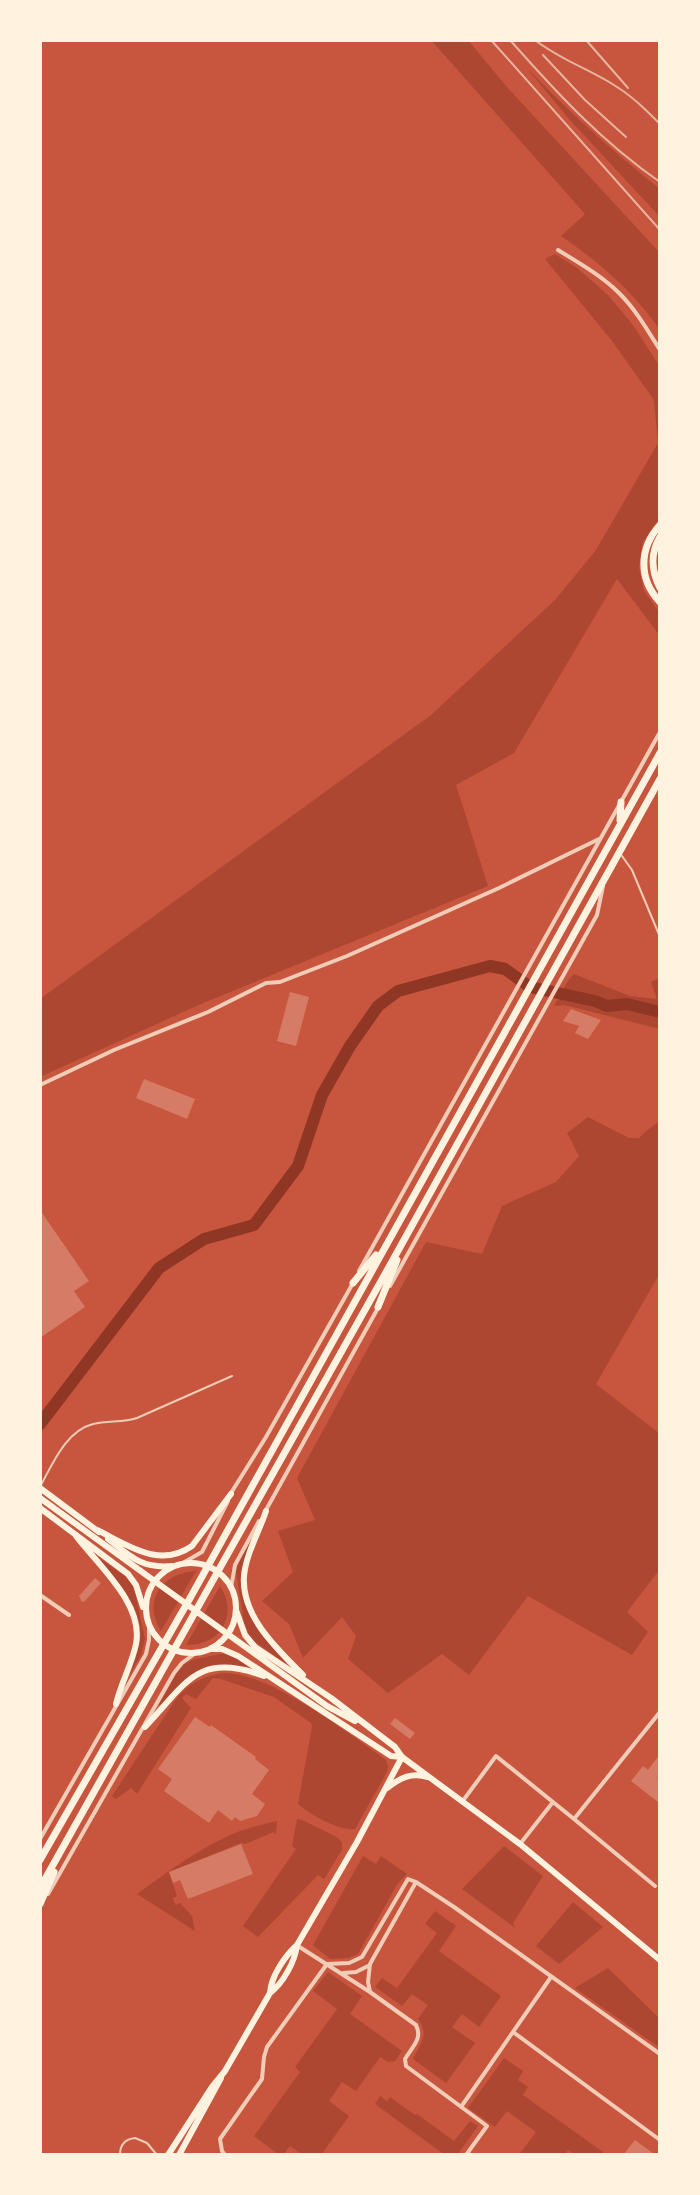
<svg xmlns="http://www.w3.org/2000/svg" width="700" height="2195" viewBox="0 0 700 2195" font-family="Helvetica,sans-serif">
	<rect width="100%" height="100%" fill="#c8553d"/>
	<path fill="#ae4732" d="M431 40H468L506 86 660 253V330C634 292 599 262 561 236L585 214Z
		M525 66C567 110 612 151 660 189V217L569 119Z
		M555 254 577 268 608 295 633 325 660 367V517L643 542 639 567 644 591 660 613V636L617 579 514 753 456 785 488 886 201 1004 40 1077V999L431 715 555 600 596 550 658 443 654 400 612 341 545 259Z
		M574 974 630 996 657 999 651 982 660 978V1029L564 1005 554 1006 569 979Z
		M588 1117 629 1138H639L646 1131 660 1121V1273L596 1384 660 1434V1569L627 1612 648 1632 632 1655 528 1596 469 1675 442 1654 388 1693 348 1659 356 1636 342 1617 303 1658 289 1624 262 1601 293 1572 278 1531 315 1520 297 1478 426 1242 482 1254 502 1206 556 1182 579 1156 567 1133Z
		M252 1538C249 1549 243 1562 241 1574 236 1607 267 1636 285 1661V1663L251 1639 244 1623 236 1571 240 1559Z
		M95 1555 126 1577 134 1588 145 1639 141 1655 126 1681C130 1668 139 1653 140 1638 143 1605 115 1579 95 1555Z
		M196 1571 161 1631C142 1600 162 1573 196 1571Z
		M220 1586C239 1615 220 1646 186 1645Z
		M226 1653 232 1654 250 1667C244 1666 237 1665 231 1665 199 1663 179 1682 162 1706L159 1705 181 1665 195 1659Z
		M223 1673C269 1672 347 1732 386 1760L388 1766 387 1772 355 1829C341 1832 309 1814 298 1804L312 1727 311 1723 274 1697 221 1679 213 1678 196 1699 186 1694 182 1698 191 1708 137 1794 131 1788 116 1799 112 1796 178 1696C191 1683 203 1676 223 1673Z
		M297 1819 302 1820 335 1836 342 1842V1850L324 1879 318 1875 258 1937 243 1926 296 1849 292 1846Z
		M277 1821 276 1835 274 1832 245 1844 241 1843 169 1872 177 1896 173 1898 175 1905 180 1903 192 1916 195 1931 137 1894C170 1870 202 1846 240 1831 252 1827 265 1824 277 1821Z
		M504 1846 543 1876 513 1923 515 1928 462 1889Z
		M363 1856 376 1864 381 1856 407 1874 398 1883 358 1954 348 1958 330 1959 313 1945Z
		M573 1902 603 1927 559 1964 536 1946Z
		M435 1911 456 1926 439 1951 501 1996 479 2027 462 2014 452 2027 475 2043 446 2083 413 2059C420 2044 430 2035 418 2019L428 2005 412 1994 402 2006 375 1987 382 1978 397 1988 437 1933 425 1924Z
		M608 1968 658 2017 660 2016V2048L575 1988Z
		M328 1972 362 1996 350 2014 402 2051 395 2061 388 2062 380 2057 356 2091 342 2082 329 2101 349 2116 321 2155H303L290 2146 283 2155H279L254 2136 300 2072 295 2067 337 2009 313 1991Z
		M504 2058 523 2071 518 2080 528 2087 523 2095 603 2152 601 2155H576L568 2150 564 2155H519L536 2132 507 2111 495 2127 468 2108Z
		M380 2096 387 2101 390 2097 415 2115 417 2114 454 2141 470 2121 478 2126 457 2155H445L375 2104Z"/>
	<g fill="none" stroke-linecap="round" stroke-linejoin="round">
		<path stroke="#8f3625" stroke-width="12" d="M40 1424 159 1268 204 1239 254 1225 298 1166 322 1095 350 1046 378 1006 398 991 490 966 505 969 530 987 595 1001 607 1006 627 1004 660 1012"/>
	</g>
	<path fill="#d67c66" d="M290 992 309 997 296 1046 277 1041Z
		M571 1009 601 1020 588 1039 575 1033 579 1026 563 1021Z
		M144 1079 195 1099 187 1119 136 1098Z
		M40 1210 89 1281 74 1291 85 1307 40 1338Z
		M95 1578 101 1583 85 1601 82 1602 79 1596Z
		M195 1717 210 1727 211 1725 256 1757 255 1759 269 1770 252 1794 265 1804 257 1816 240 1821 235 1817 232 1821 218 1810 209 1823 164 1791 172 1779 158 1769Z
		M395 1718 415 1733 410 1739 390 1724Z
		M660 1754V1774L657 1778 660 1781 658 1802 631 1781 643 1766 648 1770Z
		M241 1844 253 1874 188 1899 180 1880 173 1883 169 1872Z
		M635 2140 655 2155H623Z"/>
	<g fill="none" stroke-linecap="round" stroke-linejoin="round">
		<path stroke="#f1ccb7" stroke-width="2" d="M622 856 632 870 660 937
			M41 1485C53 1463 66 1431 93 1424 108 1420 122 1423 137 1418L232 1376
			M120 2155C120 2145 125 2139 135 2138L147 2143 157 2155"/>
		<path stroke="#f1ccb7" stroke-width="4" d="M558 250C579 263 602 276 620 294 636 310 648 331 660 350
			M40 1085 114 1050 208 1012 266 983 280 982 347 956 499 888 599 839
			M359 1271 660 732
			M390 1286 597 915 603 886
			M231 1493 266 1437 353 1283
			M266 1510 378 1308
			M181 1564 202 1552 228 1501
			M231 1588 235 1565 259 1521
			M40 1595 69 1615
			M462 1802 496 1756 574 1819 660 1712
			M574 1819 655 1886
			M40 1839 146 1654 149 1640V1625
			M520 1844 553 1802
			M48 1894 174 1673 182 1663 197 1652
			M298 1946 370 1992 416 2025C423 2039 412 2047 405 2059L406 2066 487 2126 466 2155
			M343 1973 356 1972 368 1966
			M370 1992 368 1982 370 1964 416 1882
			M513 2032 660 2140
			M461 2107 551 1977
			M225 2155 222 2151 220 2139 262 2079 264 2057 267 2047 327 1964 349 1963 362 1957 408 1879 416 1882 454 1907 660 2054"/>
		<path stroke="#fff3e0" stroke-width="6" d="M270 1993C283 1983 295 1962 297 1945
			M168 2155 212 2087 225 2071 270 1993C271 1976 285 1956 297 1945L357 1842 402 1757
			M179 2155 221 2078"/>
		<path stroke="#fff3e0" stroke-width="6" d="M40 1488 99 1532
			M40 1498 327 1706 355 1721
			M40 1508 128 1574 136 1585 143 1607
			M266 1511C259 1532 246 1554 244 1576 241 1616 277 1649 303 1675
			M97 1530C128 1545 159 1569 192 1546L231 1494
			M76 1536C98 1565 144 1604 136 1644 132 1664 121 1683 116 1704
			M108 1539C130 1556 141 1569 172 1566
			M146 1608a45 45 0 1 1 90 0a45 45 0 1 1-90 0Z
			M236 1610 245 1635 255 1647 331 1698 395 1747 402 1757 520 1844 660 1960
			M210 1649H222L238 1656 391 1756 402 1757
			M145 1727C186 1684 197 1651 264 1676
			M387 1788C400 1778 411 1772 428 1777"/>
		<path stroke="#fff3e0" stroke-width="7" d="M660 525C639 548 638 579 660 602
			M660 537C650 554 651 570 660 588
			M620 820 621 802
			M353 1283 376 1255
			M378 1307 397 1260
			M40 1860 189 1600 660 753
			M40 1888 389 1267 660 779
			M40 1904 54 1872"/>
		<path stroke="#e9b49f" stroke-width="2" d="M491 40 660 230
			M510 40C556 92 602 142 660 182
			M535 40C562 61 590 69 617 87 633 97 646 110 660 124
			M586 40 628 88
			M543 55 585 100 626 137"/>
	</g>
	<rect width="700" height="2195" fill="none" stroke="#fff3e0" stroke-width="84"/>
</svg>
